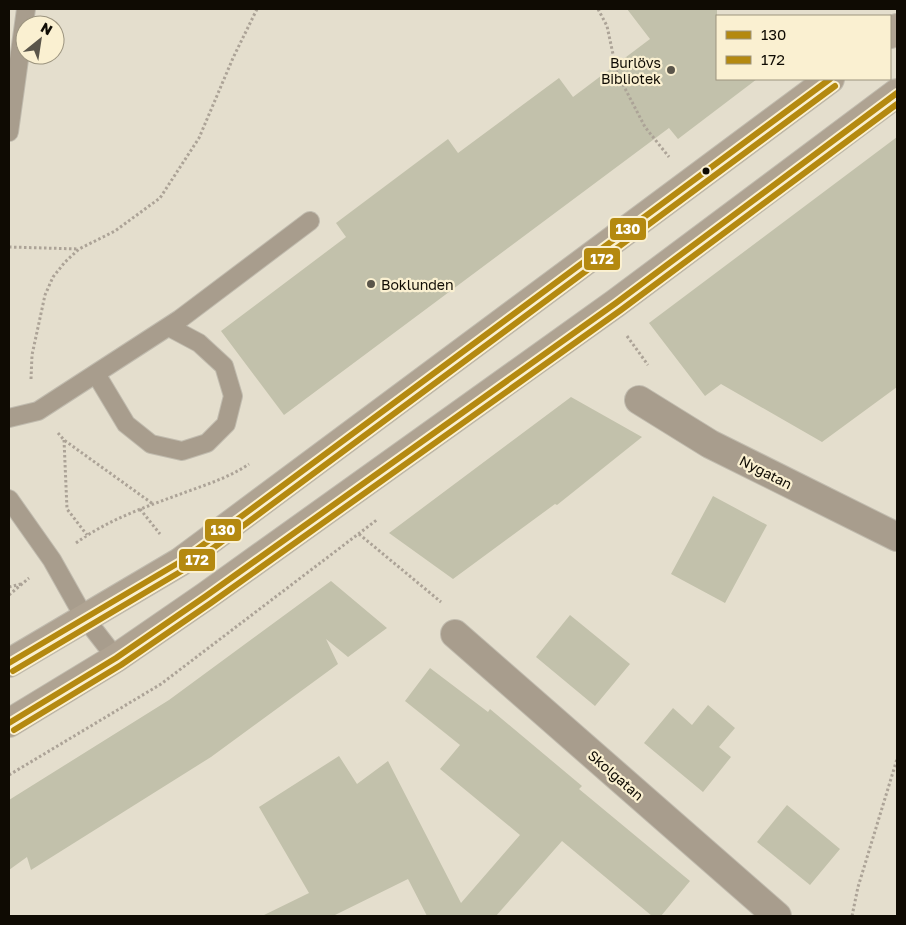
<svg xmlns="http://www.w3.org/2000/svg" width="906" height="925" viewBox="0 0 906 925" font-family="'Golos Text',sans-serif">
	<rect width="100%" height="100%" fill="#e4decd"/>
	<path fill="#c2c1ab" d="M627 9H717V79H757L678 139 669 128 284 415 221 331 346 237 336 223 448 139 458 153 559 78 573 97 650 39Z
		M897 137V387L822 442 721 384 705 396 649 323Z
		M571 397 642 437 557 505 555 504 453 579 389 533Z
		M713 496 767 525 725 603 671 574Z
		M331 581 387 628 348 657 326 639 338 664 211 757 31 870 27 857 9 870V800L169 700Z
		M570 615 630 664 595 706 536 657Z
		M430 668 488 712 490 709 582 786 579 789 690 881 661 916H652L562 841 496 916H427L408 879 333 916H262L309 893 259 807 339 756 357 784 388 761 461 903 520 835 440 769 460 745 405 701Z
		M708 705 735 728 719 747 731 757 703 792 644 743 673 708 692 725Z
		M787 805 840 849 810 885 757 842Z"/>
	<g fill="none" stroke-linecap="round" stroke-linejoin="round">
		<defs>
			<path id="lane" d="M9 132 26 9
				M96 374 126 424 151 444 182 451 207 443 226 424 233 396 224 366 199 343 169 327
				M9 418 38 411 180 319 310 221
				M9 499 52 560 84 617 116 658"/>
			<path id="street" d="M639 400 710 444 897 537
				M455 634 777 916"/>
			<path id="secondary" d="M890 34 897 28
				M9 663 180 562 830 79
				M9 723 116 658 206 596 616 303 897 93"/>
		</defs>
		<use href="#lane" stroke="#c0bbae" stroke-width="20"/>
		<use href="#street" stroke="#c0bbae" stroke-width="30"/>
		<use href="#secondary" stroke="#c0bbae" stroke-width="30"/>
		<path stroke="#aca397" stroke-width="3" stroke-dasharray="2.5 2.5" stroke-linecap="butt" d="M598 9 607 26 617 73 645 127 669 157
			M9 247 79 249
			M627 336 648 365
			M31 379 32 355 45 295 53 277 65 262 79 249 115 231 160 198 199 138 233 58 257 9
			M58 433 64 440 153 504
			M64 440 67 509 87 535
			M140 509 160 534
			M359 534 441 602
			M76 543C109 519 148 506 186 492 208 484 230 477 249 464
			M9 587 21 584
			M9 595 29 578
			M9 775 161 684 378 519
			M852 916 858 887 897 759"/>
		<use href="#lane" stroke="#a89d8d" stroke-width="18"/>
		<use href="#street" stroke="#a89d8d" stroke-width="28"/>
		<use href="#secondary" stroke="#afa392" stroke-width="28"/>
		<defs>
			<path id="bus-1" d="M9 663 180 562 830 79
				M9 723 116 658 206 596 616 303 897 93"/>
			<path id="bus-2" d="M13 671 185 569 835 86
				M14 730 121 665 211 603 621 310 897 104"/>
		</defs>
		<use href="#bus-1" stroke="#faf0d1" stroke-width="10"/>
		<use href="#bus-2" stroke="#faf0d1" stroke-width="10"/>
		<use href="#bus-1" stroke="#b48910" stroke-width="6"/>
		<use href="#bus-2" stroke="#b48910" stroke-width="6"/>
	</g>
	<g fill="#5a554a" stroke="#faf0d1" stroke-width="2">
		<circle cx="671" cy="70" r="5"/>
		<circle cx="371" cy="284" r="5"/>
	</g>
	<circle fill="#0f0b03" stroke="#faf0d1" stroke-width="2" cx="706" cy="171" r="4.5"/>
	<g text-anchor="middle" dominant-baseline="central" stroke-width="4.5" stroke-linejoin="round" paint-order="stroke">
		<g font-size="14" fill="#0f0b03" stroke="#faf0d1" text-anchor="end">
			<text x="661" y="62">Burlövs<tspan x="661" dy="16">Bibliotek</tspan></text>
			<text x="381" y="284" text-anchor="start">Boklunden</text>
		</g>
		<g font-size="14" fill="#0f0b03" stroke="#faf0d1">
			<text transform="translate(766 472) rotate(27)">Nygatan</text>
			<text transform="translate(616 775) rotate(41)">Skolgatan</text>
		</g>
	</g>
	<g stroke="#faf0d1" stroke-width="2">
		<rect x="609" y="217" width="38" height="24" rx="5" fill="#b48910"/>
		<rect x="583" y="247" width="38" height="24" rx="5" fill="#b48910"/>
		<rect x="204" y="518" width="38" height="24" rx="5" fill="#b48910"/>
		<rect x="178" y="548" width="38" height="24" rx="5" fill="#b48910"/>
	</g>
	<g font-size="14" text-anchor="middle" font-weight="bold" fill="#fff">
		<text x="628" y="234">130</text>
		<text x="602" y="264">172</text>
		<text x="223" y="535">130</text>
		<text x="197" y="565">172</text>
	</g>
	<rect width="906" height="925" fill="none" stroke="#0f0b03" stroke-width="20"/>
	<rect x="716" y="15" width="175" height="65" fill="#faf0d1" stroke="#9c947f"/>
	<rect x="726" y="31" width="25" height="8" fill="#b48910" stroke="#9c947f"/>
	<text x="761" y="40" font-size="15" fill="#0f0b03">130</text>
	<rect x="726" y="56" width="25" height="8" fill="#b48910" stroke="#9c947f"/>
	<text x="761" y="65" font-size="15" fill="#0f0b03">172</text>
	<g transform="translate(40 40) rotate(30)"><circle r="24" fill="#faf0d1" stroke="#9c947f"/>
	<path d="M0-4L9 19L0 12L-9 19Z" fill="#5a554a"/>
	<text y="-8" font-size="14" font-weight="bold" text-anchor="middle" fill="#0f0b03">N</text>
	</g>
</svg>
